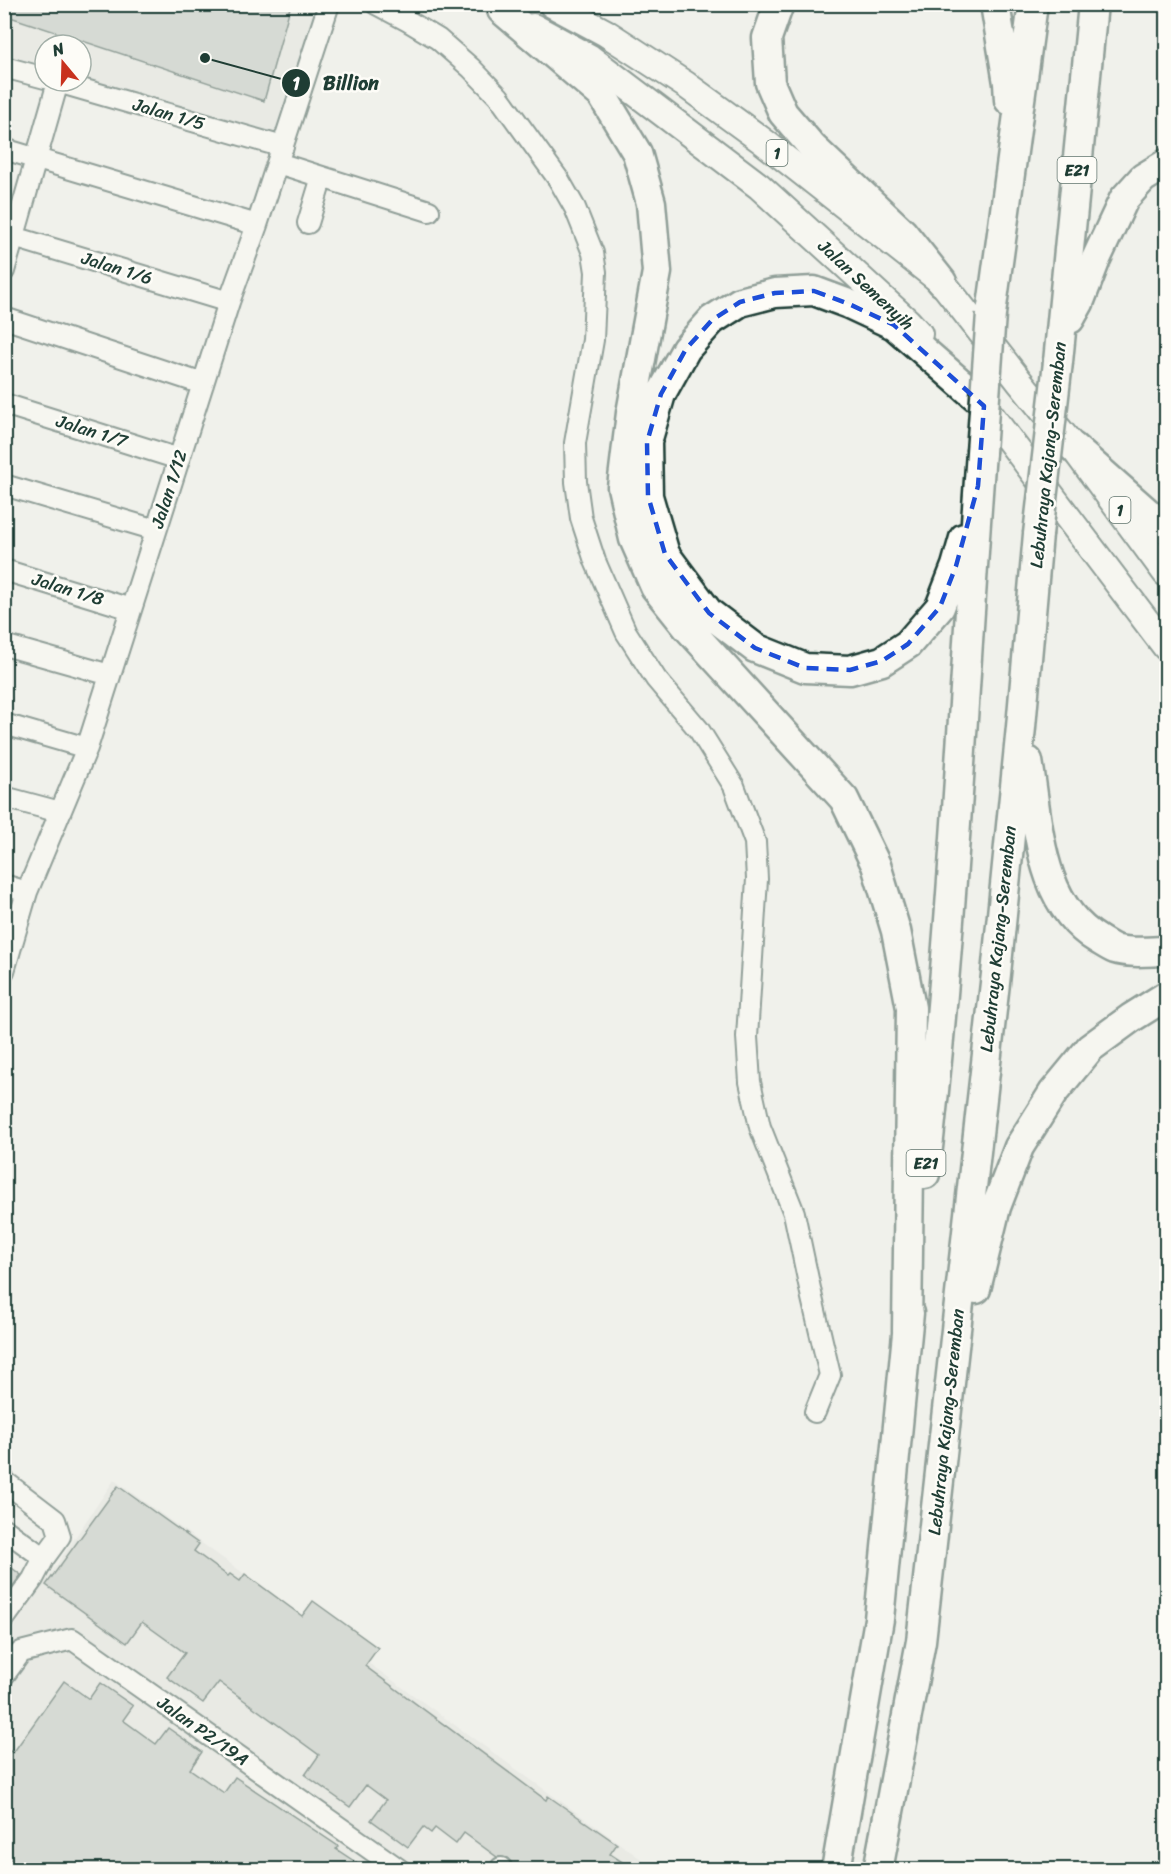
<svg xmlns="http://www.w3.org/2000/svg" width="1171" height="1874" viewBox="0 0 1171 1874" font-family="Sriracha,sans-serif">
	<rect width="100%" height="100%" fill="#f0f1eb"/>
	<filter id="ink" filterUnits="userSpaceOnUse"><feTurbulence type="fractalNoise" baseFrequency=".0167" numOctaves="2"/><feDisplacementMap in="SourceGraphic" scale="12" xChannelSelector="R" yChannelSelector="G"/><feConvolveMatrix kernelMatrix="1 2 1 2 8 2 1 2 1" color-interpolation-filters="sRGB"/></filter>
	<g filter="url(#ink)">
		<path fill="#dfe2dc" d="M4 5H318L278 135 81 78V45H45V68L5 56Z
			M114 1480 655 1869 5 1870V1641Z"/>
		<path fill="#b6bfb8" stroke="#1f3d34" stroke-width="1.5" d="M4 4H291L264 101 4 15Z
			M118 1486 199 1544 194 1551 228 1576 230 1574 240 1581 245 1574 302 1616 313 1601 378 1648 365 1666 546 1800 548 1796 617 1844 610 1854 633 1869H514L511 1862 507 1858 497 1857 464 1833 456 1844 435 1828 431 1833 423 1827 408 1847 371 1820 386 1800 366 1785 350 1807 305 1775 319 1755 219 1682 203 1703 167 1677 185 1653 142 1622 127 1643 46 1585Z
			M4 1562 21 1575 4 1598Z
			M64 1681 89 1699 100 1683 133 1706 123 1720 156 1744 168 1728 202 1752 190 1769 224 1793 235 1777 338 1846 336 1849 366 1869H4V1747L13 1753Z"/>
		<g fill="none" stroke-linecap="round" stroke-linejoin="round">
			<defs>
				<path id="minor" d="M376 4 408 21 438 39 471 68 499 97 559 180 575 208 593 253 596 272 593 340 575 443 576 482 581 518 595 561 626 632 656 679 699 730 734 786 755 842 757 879 747 1037 750 1082 760 1127 794 1213 812 1298 830 1375 815 1412
					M4 67 45 78
					M54 81 283 147
					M4 149 257 225
					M278 163 322 177 308 223
					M322 177 429 211
					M4 234 229 302
					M4 271 58 82
					M4 318 203 384
					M4 404 179 459
					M4 485 156 530
					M4 570 131 609
					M4 645 110 675
					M4 724 87 748
					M4 797 60 812
					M4 885 27 892
					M4 971 27 892 87 748 229 302 257 225 329 4
					M4 1481 55 1520 60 1536 44 1558 33 1579 4 1619
					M4 1529 44 1558
					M4 1675 21 1652 72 1639 400 1870
					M500 1870 501 1868"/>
				<path id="major" d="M552 4 606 33 686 85 764 142 942 282 1020 382 1073 447 1166 573
					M533 27 590 58 759 186 907 321 919 334
					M976 396 1166 647"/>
				<path id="highway" d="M779 4 767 38 770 83 783 113 813 148 903 233 942 282
					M995 4 1008 83 1009 100
					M502 10 602 95 637 153 651 203 657 272 631 413 622 487 634 539 655 587 687 627 844 799 876 865 896 931 911 1008 907 1331
					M991 314 1033 4
					M1070 319 1079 303 1096 259 1124 199 1143 178 1166 164
					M1058 362 1093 4
					M1073 447 1166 529
					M964 538 956 566 940 607 908 644 882 661 850 670 805 668 755 648 709 613 665 554 648 496 647 442 661 394 686 349 712 320 740 302 775 293 814 291 849 304 894 325 980 400
					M1028 761C1039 824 1038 904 1099 940 1104 943 1110 947 1115 949 1131 954 1151 951 1166 951
					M925 1174C953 934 963 693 981 452
					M976 1289 996 1207 1019 1147 1053 1093 1090 1048 1131 1018 1166 996
					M836 1870 879 1619 909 1313
					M878 1870 921 1641 996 974 1021 727 1038 534"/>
			</defs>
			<use href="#minor" stroke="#1f3d34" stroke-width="24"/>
			<use href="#major" stroke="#1f3d34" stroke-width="30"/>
			<use href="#highway" stroke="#1f3d34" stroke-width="33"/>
			<use href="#minor" stroke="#fdfcf7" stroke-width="20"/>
			<use href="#major" stroke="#fdfcf7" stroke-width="26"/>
			<use href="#highway" stroke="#fdfcf7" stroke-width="28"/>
			<defs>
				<path id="highway-bridge" d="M981 452 991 314
					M1038 534 1058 362"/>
			</defs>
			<use href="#highway-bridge" stroke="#1f3d34" stroke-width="33" stroke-linecap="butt"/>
			<use href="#highway-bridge" stroke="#fdfcf7" stroke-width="28"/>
		</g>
	</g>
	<path d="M0 0H1171V1874H0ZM814 291 849 304 894 325 984 406 978 486 956 566 940 607 908 644 882 661 850 670 805 668 755 648 709 613 665 554 648 496 647 442 661 394 686 349 712 320 740 302 775 293Z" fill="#f0f1eb" fill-opacity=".55" fill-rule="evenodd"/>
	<path fill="none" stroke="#1d4ed8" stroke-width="4.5" stroke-dasharray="12 8" stroke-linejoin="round" d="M814 291 849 304 894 325 984 406 978 486 956 566 940 607 908 644 882 661 850 670 805 668 755 648 709 613 665 554 648 496 647 442 661 394 686 349 712 320 740 302 775 293Z"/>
	<g text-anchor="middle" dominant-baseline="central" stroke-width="5" stroke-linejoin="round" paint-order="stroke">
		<g fill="#fdfcf7" stroke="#62766e" stroke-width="1.5">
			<rect x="766.5" y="140" width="21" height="26" rx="4.5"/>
			<rect x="1057.5" y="157" width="39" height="26" rx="4.5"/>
			<rect x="1109.5" y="497" width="21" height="26" rx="4.5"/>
			<rect x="906.5" y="1150" width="39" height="26" rx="4.5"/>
		</g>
		<g font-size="16" font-weight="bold" fill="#1f3d34">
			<text x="777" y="153">1</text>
			<text x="1077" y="170">E21</text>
			<text x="1120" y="510">1</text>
			<text x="926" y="1163">E21</text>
		</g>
		<g font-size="18" fill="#1f3d34" stroke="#fdfcf7">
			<text transform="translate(169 114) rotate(16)">Jalan 1/5</text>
			<text transform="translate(117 268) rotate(17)">Jalan 1/6</text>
			<text transform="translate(866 285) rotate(43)">Jalan Semenyih</text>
			<text transform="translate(92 431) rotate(17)">Jalan 1/7</text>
			<text transform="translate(1048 455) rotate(-84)">Lebuhraya Kajang-Seremban</text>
			<text transform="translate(169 489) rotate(-72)">Jalan 1/12</text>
			<text transform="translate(68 589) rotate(17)">Jalan 1/8</text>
			<text transform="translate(998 939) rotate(-84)">Lebuhraya Kajang-Seremban</text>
			<text transform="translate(946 1422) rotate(-84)">Lebuhraya Kajang-Seremban</text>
			<text transform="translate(203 1731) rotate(35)">Jalan P2/19A</text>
		</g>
	</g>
	<path fill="none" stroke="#1f3d34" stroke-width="2" d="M205 58L296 83"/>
	<g fill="#1f3d34" stroke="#fdfcf7" stroke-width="2">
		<circle cx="205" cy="58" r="6"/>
		<circle cx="296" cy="83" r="15"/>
	</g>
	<g font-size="18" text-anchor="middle" font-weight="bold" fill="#fff">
		<text x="296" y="90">1</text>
	</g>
	<g font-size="20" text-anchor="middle" font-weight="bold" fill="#1f3d34" stroke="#fdfcf7" stroke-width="5" stroke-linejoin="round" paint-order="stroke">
		<text x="351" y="90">Billion</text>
	</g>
	<rect width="1171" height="1874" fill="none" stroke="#fdfcf7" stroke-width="24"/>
	<rect x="12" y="12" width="1147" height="1850" fill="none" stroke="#1f3d34" stroke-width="2" filter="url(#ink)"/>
	<g transform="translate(63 63) rotate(341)"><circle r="28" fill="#fdfcf7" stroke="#a4b0a9" stroke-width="1.5"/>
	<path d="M0-4.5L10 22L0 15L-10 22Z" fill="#c8321e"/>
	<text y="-9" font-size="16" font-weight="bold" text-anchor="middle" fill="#1f3d34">N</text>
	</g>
</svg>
